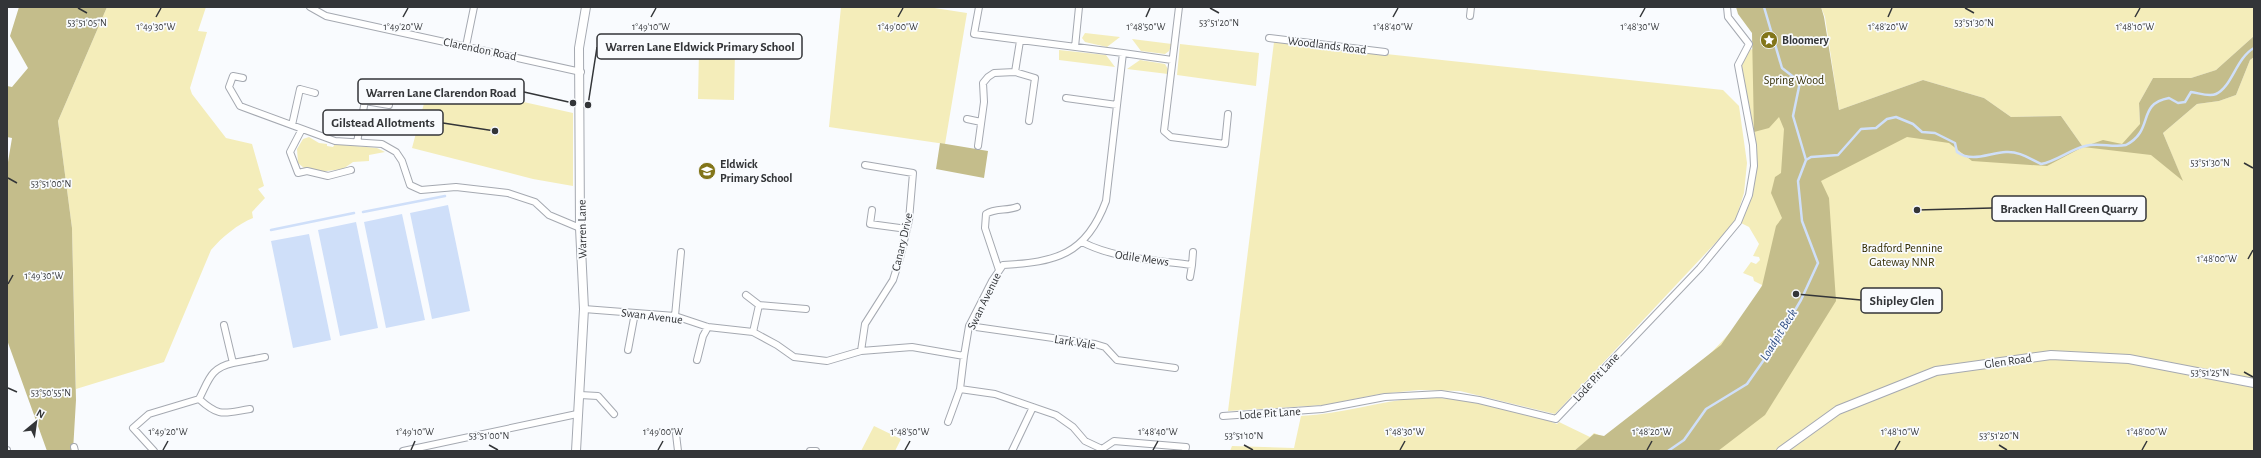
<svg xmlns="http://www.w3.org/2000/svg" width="2261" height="458" viewBox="0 0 2261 458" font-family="'Alegreya Sans',sans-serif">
	<rect width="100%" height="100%" fill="#f9fbfe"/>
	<path fill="#f4edba" d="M107 7H206L198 31 207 32 190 88 192 94 226 138 252 144 264 186 258 189 265 198 252 212 253 218C238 224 222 237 211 250L164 362 76 389 72 228 58 121Z
		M841 7H928L967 13 945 144 829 127Z
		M1821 7H2254V36L2216 70 2191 78H2153L2139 103 2140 124 2181 177 2163 133 2197 104 2219 101 2236 95 2250 60 2254 57V451H1785L1781 448 1777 451H1577L1585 442 1574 451H1230L1232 446 1294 448 1301 416C1342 414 1379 401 1419 398 1452 396 1484 404 1516 412 1529 416 1544 418 1557 424L1559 422 1590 437 1594 433 1604 437C1662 393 1729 352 1762 285L1754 281 1753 277 1743 273 1751 262 1756 264 1760 260 1759 257 1753 256 1759 244 1749 227 1741 223 1754 176 1741 69 1742 56 1748 50 1754 49 1779 94 1882 131 2083 147 2061 116 2011 117 1984 98 1923 80 1839 110 1825 17Z
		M1085 33 1120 37 1107 47 1085 42 1082 38Z
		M1132 39 1172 44 1169 51 1165 54 1141 51Z
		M1274 42 1723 90 1739 106 1747 163 1744 193 1735 222 1555 414 1460 391 1419 390 1380 394 1324 405 1228 411Z
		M1180 44 1259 53 1256 86 1177 75Z
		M699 50H735L734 100 698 99Z
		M1059 50 1106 55 1115 67 1059 60Z
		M1140 60 1165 64 1168 69V74L1127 69Z
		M430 81 573 113V186L533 179 412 148Z
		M309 137 319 143 327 144V146L333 147 335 144 377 148 385 152 369 155V161L353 162 343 169 319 172 304 168 298 163 297 149 303 139Z
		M874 426 901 439 895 451H861Z"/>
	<path fill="#c4bd8b" d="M19 7H107L58 121 72 228 76 400 73 451H47L7 340V168L12 138 7 137V86L12 87 28 68 10 36Z
		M1736 7H1821L1824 17 1839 110 1923 80 1984 98 2011 117 2061 116 2083 147 2103 140 2122 144 2140 124 2139 103 2153 78H2191L2216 70 2254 36V57L2250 60 2236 95 2219 101 2197 104 2163 133 2183 181 2151 155 2083 147 2047 166 1972 161 1949 143 1907 137 1821 181 1829 198 1836 301 1765 415 1718 451H1574L1594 434 1604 436 1721 345 1762 286 1776 226 1782 218 1771 193 1775 177 1781 173 1784 129 1779 117 1769 128 1754 132 1752 33 1738 14Z
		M940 143 988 151 984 178 936 169Z"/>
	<path fill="#cfdff9" d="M448 205 470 311 432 319 410 213Z
		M402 214 425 320 386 328 364 222Z
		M356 222 378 328 340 336 318 230Z
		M309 234 331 340 293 348 271 241Z"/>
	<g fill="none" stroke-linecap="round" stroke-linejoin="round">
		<path stroke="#cfdff9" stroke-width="2.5" d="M1806 160 1811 157 1838 155 1861 129 1876 128 1887 119 1896 117 1913 124 1922 132 1935 133 1955 143 1957 152C1972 163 1989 153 2006 152 2019 151 2030 159 2041 164 2057 161 2069 150 2085 146 2099 142 2112 148 2126 145 2155 130 2136 104 2169 98L2178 103 2185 102 2191 92C2199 93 2209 97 2216 94 2232 87 2236 58 2254 48
			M363 212 445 196
			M271 230 354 213
			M1668 451 1684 440 1706 409 1747 384 1773 347 1801 300 1818 263 1802 221 1798 181 1806 160 1793 116 1800 82 1782 68 1764 7"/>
		<defs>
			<path id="minor" d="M310 7 326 16 581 72
				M1179 7 1164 131 1171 137 1225 144 1228 114
				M1470 16 1471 7
				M1269 38 1385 52
				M466 46 474 7
				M1075 47 1079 7
				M1123 53 1172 60
				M1015 72 1035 78 1029 121
				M243 78 233 76 229 87 240 106 335 141 382 144 396 152 402 161 410 185 421 190 456 187 508 193 535 202 549 215 580 228
				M1066 98 1117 105
				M967 119 981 122
				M292 125 300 89 315 93
				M302 129 290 152 298 173 307 171 328 176 351 170
				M357 142 365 101 389 105
				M978 146 984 102 983 83 988 77 994 73 1015 72 1020 41
				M872 210 870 224 907 229
				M1082 242C1115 259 1155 260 1192 265L1193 252
				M999 270 985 228 986 214C995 208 1007 211 1017 207
				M1190 277 1192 265
				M746 295 759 305 806 309
				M584 309 675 316 708 327 753 332 777 345 794 357 827 361 861 351 912 347 964 356 969 326 992 281 1003 265C1056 262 1086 255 1106 201L1123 53 974 34 979 7
				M675 316 681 252
				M969 326 1095 344 1105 347 1117 360 1175 368
				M753 332 759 305
				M628 350 635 313
				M861 351 865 324 893 280 900 258 909 220 913 173 865 165
				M697 360 703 336 708 327
				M233 363 265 357
				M960 389 964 356
				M580 395 598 396 614 414
				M199 399C209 380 210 368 233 363L224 325
				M1223 416 1322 409 1385 397 1441 394 1479 400 1556 419 1700 268 1738 222 1749 195 1754 166 1753 145 1738 65 1749 44 1728 17 1727 7
				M948 422 960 389 995 394 1056 415 1073 427 1085 441 1102 449 1114 441 1186 447 1185 451
				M676 434 678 451
				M74 447 75 451
				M7 450V451
				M154 451 133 428 149 414 199 399C220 418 224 413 250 409
				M403 451 577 414
				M810 451H816
				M1012 451 1033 407"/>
			<path id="tertiary" d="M576 451 584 309 580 228 579 48 586 7
				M1781 451 1838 410 1936 371 2051 355 2129 359 2254 383"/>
		</defs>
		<use href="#minor" stroke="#a5a9b1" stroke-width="8"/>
		<use href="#tertiary" stroke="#a5a9b1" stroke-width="10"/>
		<use href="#minor" stroke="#fff" stroke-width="6"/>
		<use href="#tertiary" stroke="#fff" stroke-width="8"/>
	</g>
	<path fill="none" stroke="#333538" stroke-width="1.5" d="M78 8 87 13M1210 8 1219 13M1965 8 1974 13M156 17 161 8M403 17 408 8M651 17 656 8M898 17 903 8M1146 17 1150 8M1393 17 1398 8M1640 17 1645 8M1888 17 1892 8M2135 17 2140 8M2244 163 2253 168M8 178 17 183M2248 259 2253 250M8 284 13 275M2244 372 2253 377M8 388 17 392M489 445 498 450M1244 445 1253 450M1999 445 2007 450M163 450 168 441M411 450 415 441M658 450 663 441M905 450 910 441M1153 450 1158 441M1400 450 1405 441M1647 450 1652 441M1895 450 1900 441M2142 450 2147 441"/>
	<defs>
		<symbol id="sight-disc" viewBox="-11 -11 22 22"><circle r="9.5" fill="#827519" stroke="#f9fbfe"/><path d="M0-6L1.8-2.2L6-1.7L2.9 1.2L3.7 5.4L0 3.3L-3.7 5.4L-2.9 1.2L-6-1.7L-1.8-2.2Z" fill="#fff"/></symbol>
		<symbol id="school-disc" viewBox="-11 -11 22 22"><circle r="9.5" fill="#827519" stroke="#f9fbfe"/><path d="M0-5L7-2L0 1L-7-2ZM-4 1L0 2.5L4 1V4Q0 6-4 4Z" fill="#fff"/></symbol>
	</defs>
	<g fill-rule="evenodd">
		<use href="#sight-disc" x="1759" y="30" width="20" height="20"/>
		<use href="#school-disc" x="697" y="161" width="20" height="20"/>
	</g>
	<g text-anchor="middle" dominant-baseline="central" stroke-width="3.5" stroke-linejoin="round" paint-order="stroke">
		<g font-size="12" font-weight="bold" fill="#333538" stroke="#f9fbfe" text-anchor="start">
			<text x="1782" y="40">Bloomery</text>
			<text x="720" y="164">Eldwick<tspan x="720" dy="14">Primary School</tspan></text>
		</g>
		<g font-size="12" fill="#333538" stroke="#f9fbfe">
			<text transform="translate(1327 45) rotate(7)">Woodlands Road</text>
			<text transform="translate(480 49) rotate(12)">Clarendon Road</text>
			<text transform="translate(582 229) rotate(-91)">Warren Lane</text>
			<text transform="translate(902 242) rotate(-77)">Canary Drive</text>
			<text transform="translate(1142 258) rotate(8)">Odile Mews</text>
			<text transform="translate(984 301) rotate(-64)">Swan Avenue</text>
			<text transform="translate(652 316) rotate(7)">Swan Avenue</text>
			<text transform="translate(1075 342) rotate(9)">Lark Vale</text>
			<text transform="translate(2008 361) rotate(-8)">Glen Road</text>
			<text transform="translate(1596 377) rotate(-47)">Lode Pit Lane</text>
			<text transform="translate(1270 413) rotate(-4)">Lode Pit Lane</text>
		</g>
		<g font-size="12" fill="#332d03" stroke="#f9fbfe">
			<text x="1794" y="80">Spring Wood</text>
			<text x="1902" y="248">Bradford Pennine<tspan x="1902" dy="14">Gateway NNR</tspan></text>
		</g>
		<g font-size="13" font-style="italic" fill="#2e4d83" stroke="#f9fbfe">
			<text transform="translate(1779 335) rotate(-58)">Loadpit Beck</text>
		</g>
	</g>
	<g font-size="10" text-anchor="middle" fill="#333538" stroke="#f9fbfe" stroke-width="3.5" stroke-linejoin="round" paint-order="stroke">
		<text x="87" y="26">53°51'05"N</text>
		<text x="1219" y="26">53°51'20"N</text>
		<text x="1974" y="26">53°51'30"N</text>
		<text x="156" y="30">1°49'30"W</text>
		<text x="403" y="30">1°49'20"W</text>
		<text x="651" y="30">1°49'10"W</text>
		<text x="898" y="30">1°49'00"W</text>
		<text x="1146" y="30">1°48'50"W</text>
		<text x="1393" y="30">1°48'40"W</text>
		<text x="1640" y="30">1°48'30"W</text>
		<text x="1888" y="30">1°48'20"W</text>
		<text x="2135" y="30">1°48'10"W</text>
		<text x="2210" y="166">53°51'30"N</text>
		<text x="51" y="187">53°51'00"N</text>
		<text x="2217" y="262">1°48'00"W</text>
		<text x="44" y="279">1°49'30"W</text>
		<text x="2210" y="376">53°51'25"N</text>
		<text x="51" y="396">53°50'55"N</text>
		<text x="168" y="435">1°49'20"W</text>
		<text x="415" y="435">1°49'10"W</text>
		<text x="663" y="435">1°49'00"W</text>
		<text x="910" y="435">1°48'50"W</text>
		<text x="1158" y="435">1°48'40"W</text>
		<text x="1405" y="435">1°48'30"W</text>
		<text x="1652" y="435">1°48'20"W</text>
		<text x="1900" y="435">1°48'10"W</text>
		<text x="2147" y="435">1°48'00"W</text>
		<text x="489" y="439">53°51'00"N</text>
		<text x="1244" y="439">53°51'10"N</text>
		<text x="1999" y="439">53°51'20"N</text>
	</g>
	<path fill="none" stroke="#333538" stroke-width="1.5" d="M588 105L597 47M573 103L524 92M495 131L443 123M1917 210L1992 208M1796 294L1861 300"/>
	<g fill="#333538" stroke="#f9fbfe" stroke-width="1.5">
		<circle cx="588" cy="105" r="4"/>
		<circle cx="573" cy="103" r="4"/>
		<circle cx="495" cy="131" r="4"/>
		<circle cx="1917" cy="210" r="4"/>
		<circle cx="1796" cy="294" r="4"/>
	</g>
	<g fill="#f9fbfe" stroke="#333538" stroke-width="1.5">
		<rect x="597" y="34" width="205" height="25" rx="4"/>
		<rect x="358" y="79" width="166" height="25" rx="4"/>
		<rect x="323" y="110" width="120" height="25" rx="4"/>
		<rect x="1992" y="196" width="154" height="25" rx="4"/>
		<rect x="1861" y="288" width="81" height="25" rx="4"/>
	</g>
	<g font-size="13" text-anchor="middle" font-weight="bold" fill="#333538">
		<text x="700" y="51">Warren Lane Eldwick Primary School</text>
		<text x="441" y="97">Warren Lane Clarendon Road</text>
		<text x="383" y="127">Gilstead Allotments</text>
		<text x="2069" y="213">Bracken Hall Green Quarry</text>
		<text x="1902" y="305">Shipley Glen</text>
	</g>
	<rect width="2261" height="458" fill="none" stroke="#333538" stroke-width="16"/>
	<g transform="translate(36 422) rotate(29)" stroke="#f9fbfe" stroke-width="3" paint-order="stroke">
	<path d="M0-3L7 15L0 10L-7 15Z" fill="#333538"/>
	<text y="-6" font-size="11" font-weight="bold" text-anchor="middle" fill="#333538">N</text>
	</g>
</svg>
